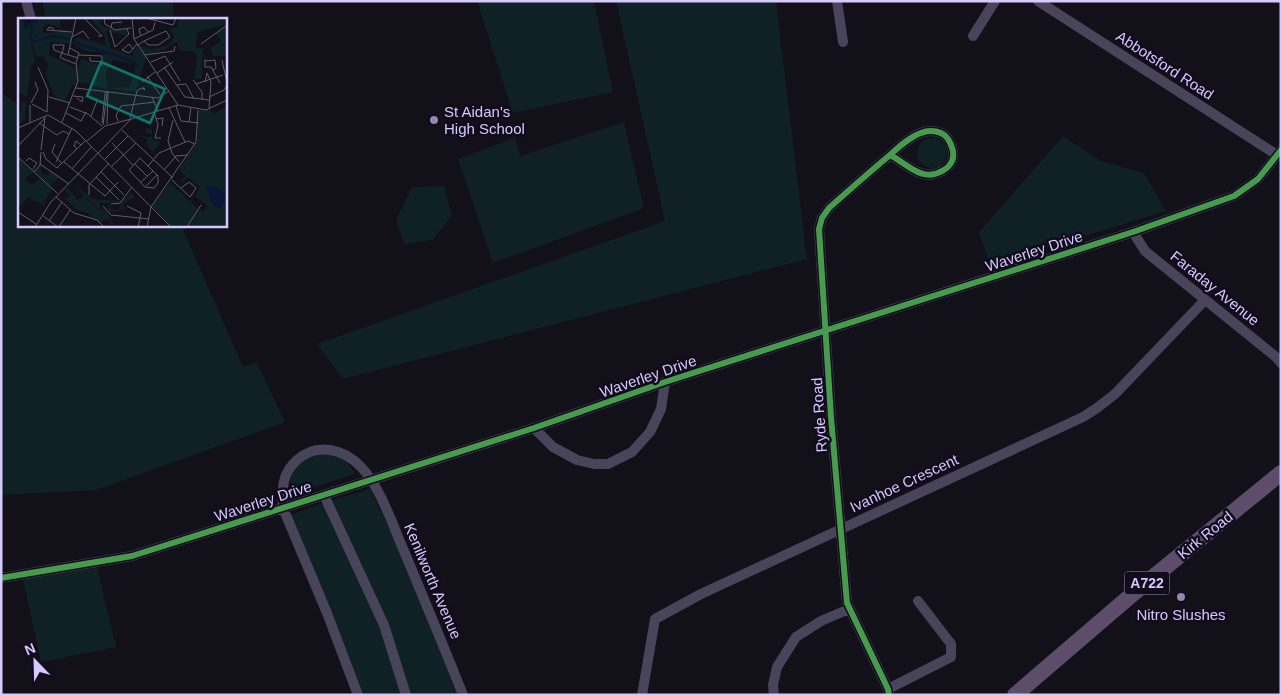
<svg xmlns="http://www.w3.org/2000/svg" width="1282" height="696" viewBox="0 0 1282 696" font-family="Helvetica,sans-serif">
	<rect width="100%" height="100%" fill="#121018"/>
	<path fill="#0f2124" d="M42 1H173L174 19H46Z
		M477 1H594L613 92 513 113Z
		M616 1H776L807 259 343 379 317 344 665 221Z
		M1 93 19 105V225H181L243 367 257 363 285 422 96 490 1 495Z
		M624 122 644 208 493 263 458 159 515 138 520 156Z
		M1063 136 1101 161 1144 173 1166 211 990 265 979 232Z
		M917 153a15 15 0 1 1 30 0a15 15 0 1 1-30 0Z
		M444 186 452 216 432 240 404 244 396 220 412 187Z
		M319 454C337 454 346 457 355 474L290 495V484L293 469 309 457Z
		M370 489C404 555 431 625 457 695H411L388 622 332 500Z
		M323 503 380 626 402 695H363L332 611 290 515Z
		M96 563 116 647 41 662 22 575Z"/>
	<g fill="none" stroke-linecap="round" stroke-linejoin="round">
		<path stroke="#484459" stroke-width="10" d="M26 1 31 19
			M837 1 843 42
			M1038 1 1277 155
			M973 36 995 1
			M1133 232 1145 251 1276 357 1281 363
			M534 428 553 447 577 460 594 464H608L632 452 650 432 661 409 665 382
			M324 495 384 625 406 695
			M1 578 132 556 534 428 665 382 1133 232 1234 196 1258 179 1281 150
			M888 689 951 657V644L918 601
			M358 695 327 613 283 508C282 488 282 473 297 460 317 442 344 449 361 467 380 486 393 526 404 551 424 599 444 647 463 695
			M642 695 655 619 701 594 1083 417 1097 408 1115 394 1205 300
			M774 695 773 685 777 667 796 637 821 621 849 609
			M889 695 888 689 847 603 831 417 819 229 822 218 829 208C847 192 865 176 884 160 895 151 907 138 921 133 930 129 943 131 948 139 952 145 955 154 952 161 950 166 946 169 942 171 922 183 906 163 890 155"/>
		<path stroke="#5d4d6b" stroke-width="16" d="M1015 695 1135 592 1281 473"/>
		<defs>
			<path id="cycleway" d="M1 578 132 556 534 428 665 382 1133 232 1234 196 1258 179 1281 150
				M889 695 888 689 847 603 831 417 819 229 822 218 829 208C847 192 865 176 884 160 895 151 907 138 921 133 930 129 943 131 948 139 952 145 955 154 952 161 950 166 946 169 942 171 922 183 906 163 890 155"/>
		</defs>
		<use href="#cycleway" stroke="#110c1c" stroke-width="9"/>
		<use href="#cycleway" stroke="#469c4c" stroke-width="6"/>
	</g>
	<g fill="#9188ad" stroke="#110c1c" stroke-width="2">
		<circle cx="434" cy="120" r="5"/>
		<circle cx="1181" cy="597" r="5"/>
	</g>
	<g text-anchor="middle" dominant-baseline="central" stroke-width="5" stroke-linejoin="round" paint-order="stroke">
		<rect fill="#110c1c" stroke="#9a90ba" stroke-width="1" x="1124.5" y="571.5" width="45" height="23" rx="4"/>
		<g font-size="14" font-weight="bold" fill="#d5c9fd">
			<text x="1147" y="583">A722</text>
		</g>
		<g font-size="15" fill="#d5c9fd" stroke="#110c1c">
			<text transform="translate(1165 65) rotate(33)">Abbotsford Road</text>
			<text transform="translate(1034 251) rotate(-18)">Waverley Drive</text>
			<text transform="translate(1215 288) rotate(39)">Faraday Avenue</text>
			<text transform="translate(648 376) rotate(-19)">Waverley Drive</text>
			<text transform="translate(819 415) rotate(-94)">Ryde Road</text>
			<text transform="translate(904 483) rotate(-25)">Ivanhoe Crescent</text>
			<text transform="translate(263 501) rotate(-18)">Waverley Drive</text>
			<text transform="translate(1205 535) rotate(-39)">Kirk Road</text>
			<text transform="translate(433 581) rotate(67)">Kenilworth Avenue</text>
		</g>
		<g font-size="15" fill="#d5c9fd" stroke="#110c1c" text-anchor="start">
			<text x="444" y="111">St Aidan's<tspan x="444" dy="17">High School</tspan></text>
			<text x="1181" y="614" text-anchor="middle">Nitro Slushes</text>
		</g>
	</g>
	<g transform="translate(18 18)">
		<rect width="209" height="209" fill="#121018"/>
		<path d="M0 0H3L8 10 23 0H42V10L30 6 25 10 26 15 43 14 42 11 53 14V26L32 24 31 37 59 51 63 41 81 47 84 52 85 35 68 33 55 26 59 19 88 27 86 17 72 0H82L83 7 95 12H109V18L88 12 93 30 114 38 119 28 128 40 118 74 92 70 112 69 118 46 95 42 88 54 89 71 60 64 59 68 54 67 47 83 37 79 28 57 30 46 25 38 18 39 12 16 17 44 13 48 9 79 0 74V23L5 21 0 22ZM161 0H209V6L180 14 178 19V30H191L185 31 184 61H176L179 39 176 33H162L159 24 143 33 127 37 120 27 134 31 150 27 156 19 152 10H159ZM209 7V38H195L192 30 203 23 198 16ZM4 83 8 85 7 102 0 105ZM209 88V209H170L181 191 185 194 189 188 177 178 182 169 174 162 170 160 162 165 161 164 168 158 161 152 179 124 181 93 192 91 196 96ZM128 110 134 111V121L143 124 135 134 129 127V121L119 118 132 119 134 116 127 115ZM0 140 16 155 7 160 10 164 14 167 22 160 34 171 25 187 10 179 3 188 0 186ZM23 147V155L30 158 31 153 41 159 32 167 18 154ZM54 164 75 181 102 183 91 185 94 192H101L103 183 114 175 116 180 106 185 105 194 104 191 101 193 91 194 90 185H82V191L89 194 97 209ZM53 165 89 201 84 205 72 199 73 196 59 192 46 180 52 177 46 172 49 170 60 182 65 178ZM152 165 164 176H168L166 179 171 183 175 182 173 185 180 191 169 209H154L134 188Z" fill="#0f2124"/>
		<path d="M187 168H195L209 176 202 191 196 188Z" fill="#0b1534"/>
		<path fill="none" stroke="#0b1534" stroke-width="2.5" d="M5 0 8 8 23 0M15 6 12 19 16 24 35 18 51 21M55 24 115 43 120 49"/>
		<path fill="none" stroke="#605a74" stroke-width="1" d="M66 0 84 18H80M86 0 87 6 97 12 113 10M114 0 116 21 160 87M128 0 155 7 158 0M93 10 94 5 104 4M36 11 31 9 29 12 54 14M92 12 97 29 111 16 109 11M123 18 121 11 126 9 130 14M54 19 65 13 71 21M116 21 135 12 137 4M183 26 209 7M115 31 111 26 104 32 111 35 115 31 118 27H120L126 23 148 13 152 19 140 27H130L126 23M50 37 58 0M61 37 84 38V48M127 37 156 33 157 28M72 39V43L85 44M187 41V49H193L202 65M204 42 209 65M187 43 197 42 198 50 195 52M133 44 147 38 162 63M58 46 43 40 42 39 44 35 46 28V27H35L36 32 44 35 60 40M146 49 167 79 191 82M139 55 155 44M129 58 143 78M175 62 184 74V82M124 64 137 54M187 64 189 55 193 64 191 90M178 66 205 57M159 67 168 66 176 81M58 70 140 80 151 73M55 78 65 79 64 84 59 80M31 79 52 85M134 79 140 93M191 79 206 72 209 67M13 85 20 72 17 64M14 86 29 94 30 72 20 49M158 88 163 103 181 105M52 89 70 96 84 108M151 90 167 124M136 94 140 107 137 120H143M48 95 63 103 68 94M73 98 79 83M112 100 119 73 120 72 124 70H126L127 72 124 70M113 101 160 87 188 92 209 82M138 101 145 100 144 108M155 102 150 123 154 135 161 144M100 103 98 97 103 88 137 84M12 104V87M44 104 60 63 58 45 61 35 52 30M171 104 173 89M21 105 39 117 45 113 51 116M84 105 87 75 90 73 89 106M85 107 89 75M0 110 30 97 58 113 153 209M104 112 155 160M69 123 87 108 113 101M94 125 115 147M37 126 34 134 44 146M0 128 27 100M59 131 56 128 58 123 63 127M23 132 27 99M25 134 28 141 39 150 68 122M0 139 39 175M122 140 140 158V165L136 170 127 169 111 152ZM87 141 110 118M8 143 11 140 19 145 15 151M38 144 54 110M46 144 87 178 100 164M22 146 51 166M117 146 129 158M94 148 118 125M130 148 141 135 170 123 177 126M54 151 74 128M146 152 158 138 170 137M16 154 22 147 23 134M83 154 106 177M78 159 101 182M154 162 172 179 178 170 171 164 163 170M123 164 135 153M128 168 139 157M71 177V167L91 145M38 179 56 195 79 202 86 209M32 185 113 101M93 186 102 185 114 169M85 188 93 197 131 201M109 188 123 195 120 209M0 194 18 206M24 197 40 209M31 203 44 184M17 209 33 184M41 209 52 192M129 209 133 189 178 124 180 92M169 209 183 187"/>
		<path fill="#0f766e" fill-opacity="0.15" stroke="#0f766e" stroke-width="2.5" d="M83 44 147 71 132 105 69 78Z"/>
		<rect width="209" height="209" fill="none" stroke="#d5c9fd" stroke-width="2.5"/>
	</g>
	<rect width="1282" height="696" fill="none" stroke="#d5c9fd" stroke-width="5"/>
	<g transform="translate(35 661) rotate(337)" stroke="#110c1c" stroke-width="4" paint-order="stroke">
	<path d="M0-4L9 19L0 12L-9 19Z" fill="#d5c9fd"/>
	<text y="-8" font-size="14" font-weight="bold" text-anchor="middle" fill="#d5c9fd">N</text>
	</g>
</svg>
